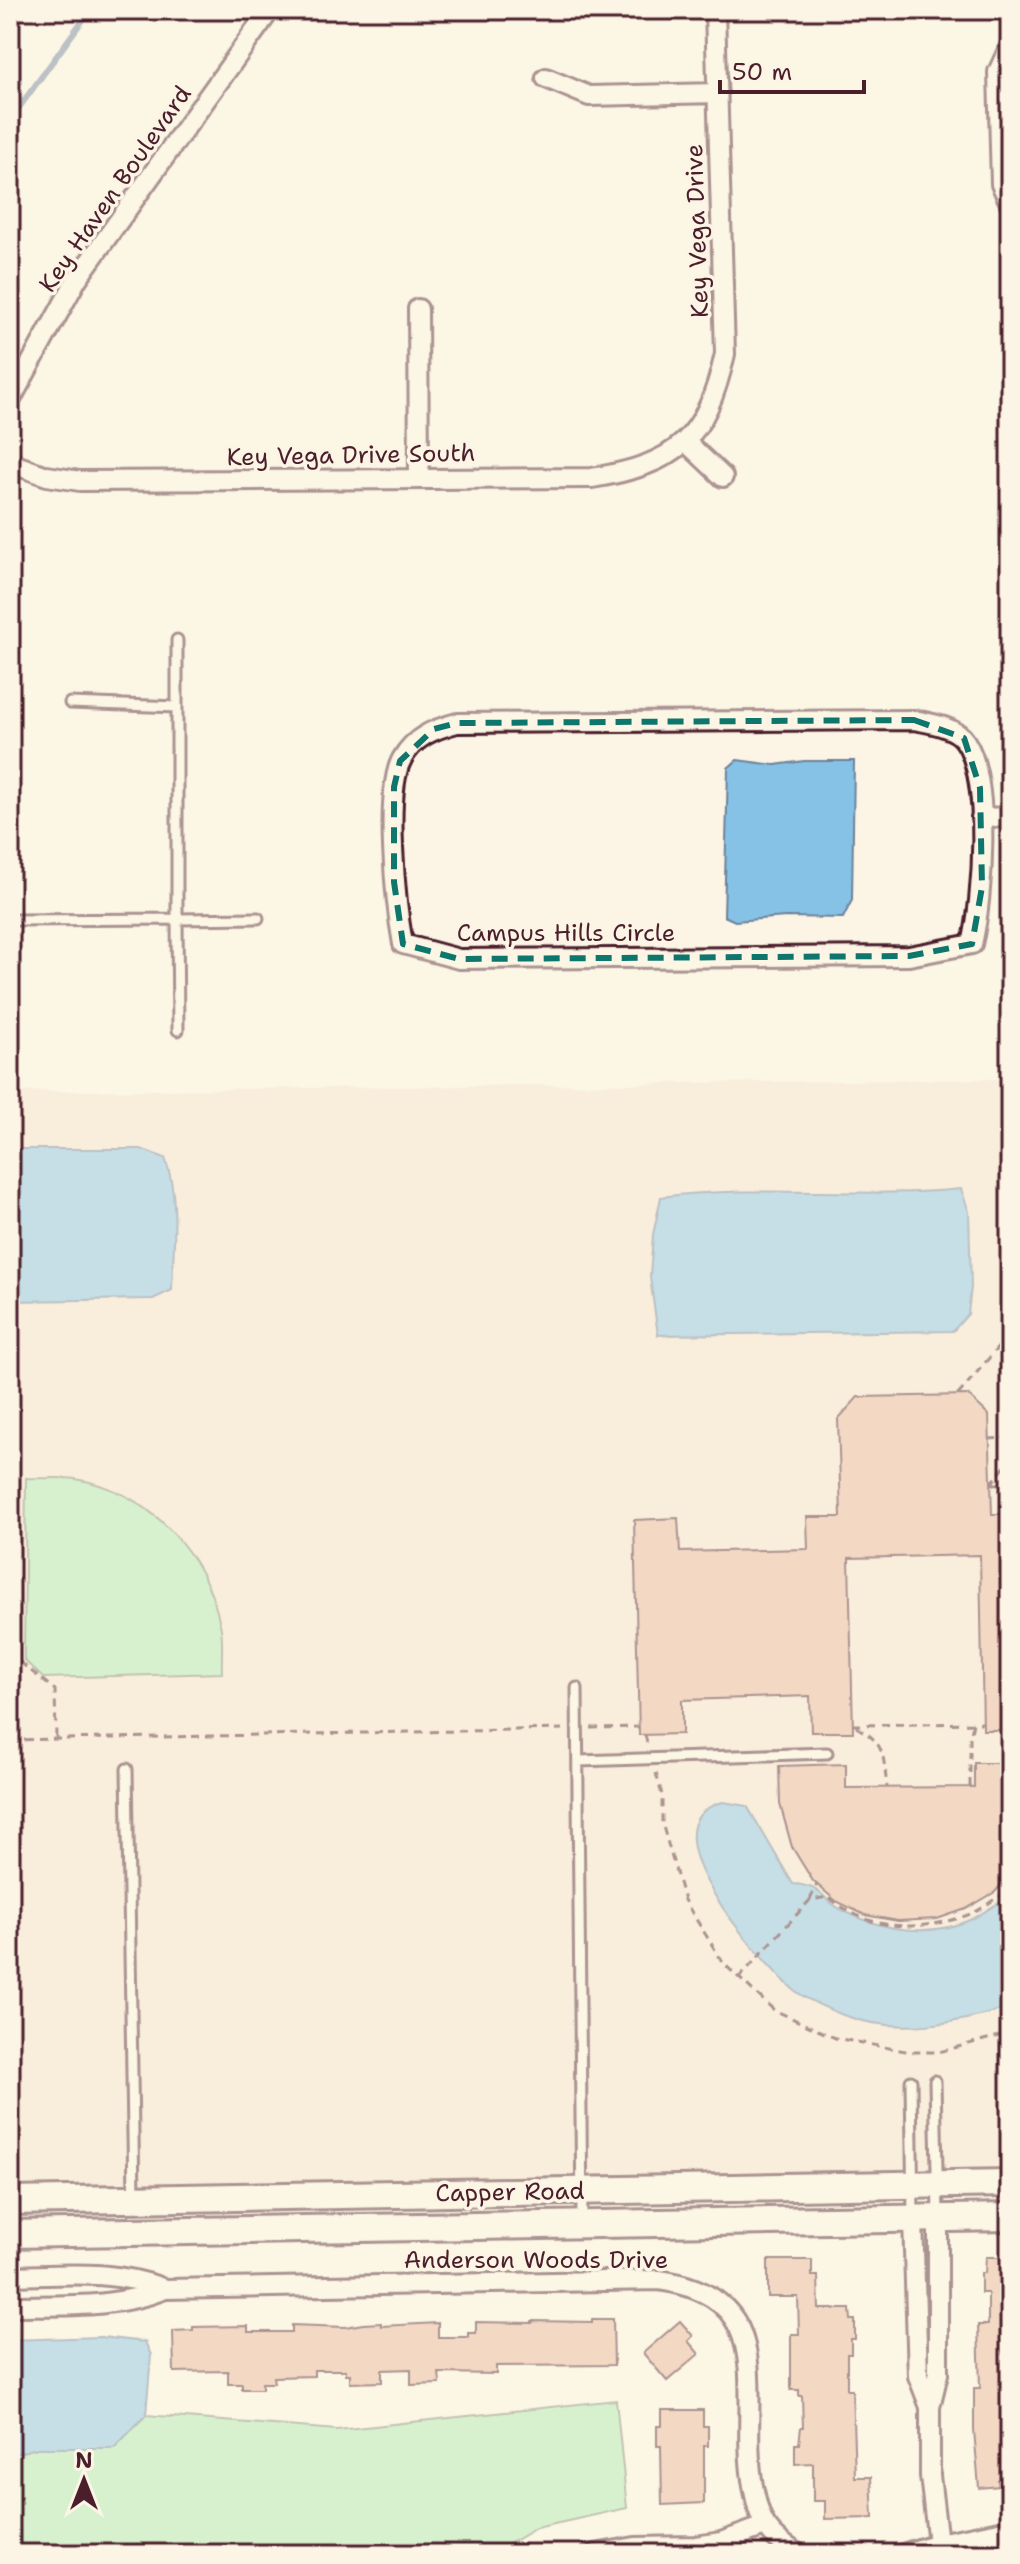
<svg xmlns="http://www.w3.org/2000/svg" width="1020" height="2564" viewBox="0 0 1020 2564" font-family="'Shantell Sans',sans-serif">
	<rect width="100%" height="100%" fill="#fcf5e5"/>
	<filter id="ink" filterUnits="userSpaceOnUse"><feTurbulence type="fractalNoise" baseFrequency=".0125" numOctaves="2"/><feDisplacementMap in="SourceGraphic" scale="16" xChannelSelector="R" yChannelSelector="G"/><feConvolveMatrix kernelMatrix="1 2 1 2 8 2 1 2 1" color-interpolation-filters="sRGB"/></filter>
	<g filter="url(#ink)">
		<path fill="#f6e2cf" d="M1010 1079V2181L10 2200V1092Z"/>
		<path fill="#acecb4" stroke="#7b8670" stroke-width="2" d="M26 1478C42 1479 60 1477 75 1479 149 1491 205 1553 220 1624 224 1639 221 1657 222 1673L43 1678 24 1660Z
			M616 2400 627 2508 536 2528 492 2554H10V2455L37 2448H114L146 2415 337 2430Z"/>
		<path fill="#85c2e5" stroke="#6d819b" stroke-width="2" d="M737 760 775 765 804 761H854L852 900 843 918 786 917 735 921 724 916 728 768Z
			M10 1149H141L165 1158C180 1199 173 1247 172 1290L153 1299 10 1301Z
			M961 1189 969 1212 971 1287 968 1314 953 1331 658 1335 650 1277 653 1235 661 1197C761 1184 861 1199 961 1189Z
			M723 1802 747 1806 793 1884C825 1886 821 1901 846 1912 885 1931 931 1938 972 1919 985 1913 996 1902 1010 1898V2007C959 2024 895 2035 843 2015 828 2009 807 2000 794 1990 764 1964 635 1824 723 1802Z
			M101 2337 145 2342 151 2355 146 2415 114 2448H37L10 2455V2340Z"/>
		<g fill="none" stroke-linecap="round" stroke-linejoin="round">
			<path stroke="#6d819b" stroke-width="6" d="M10 120 90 10"/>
		</g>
		<path fill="#e8b49b" stroke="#4a1f2b" stroke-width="2" d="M968 1395 989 1415 992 1514H1010V1730H983L980 1555 849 1558 853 1732H811L810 1696 682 1700V1734L639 1735 634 1520 678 1518 680 1552 808 1549 807 1517H841L838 1419 858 1397Z
			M974 1763H1010V1875L995 1892 966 1909 937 1919 898 1921 865 1915 836 1901 813 1881 792 1847 780 1804 779 1766 846 1764V1788L974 1787Z
			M986 2257H1010V2479L998 2480 999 2486 979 2488 974 2430V2388H980L978 2325H988V2293H981V2273H985Z
			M768 2260H812V2276H818L819 2309H850L851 2320H855V2339H851V2354H847V2390H852L855 2477H871L873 2518 825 2519V2501H813V2463L795 2464V2444H799L801 2427H803L802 2396H799V2390H791V2334H799L798 2297H768Z
			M592 2319H613L614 2365 496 2366V2374L439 2373 440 2384 411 2385V2369L382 2370V2382L350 2383V2374H346V2370H314V2376L273 2377 274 2383H262V2389H242V2384H228V2371L174 2372 173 2331 193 2330V2327L248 2326V2332H292V2325L345 2327 363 2324 381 2323V2326L438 2323V2337H468V2333H476V2322L532 2323V2321L592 2322Z
			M680 2321 693 2336 688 2341 699 2354 667 2381 643 2353Z
			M662 2410H703V2426H708V2446H704V2503L662 2505 661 2446H657V2426H662Z"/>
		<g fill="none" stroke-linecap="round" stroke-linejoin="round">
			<defs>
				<path id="lane" d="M177 707V640
					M10 920 177 919V707L70 703
					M178 1030 177 919 258 918
					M577 1688 582 2221
					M578 1761 827 1753
					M127 1769 134 2195
					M911 2081 913 2217
					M935 2081 938 2215"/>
				<path id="street" d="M1010 46 998 72 1001 184 1010 203
					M546 78 589 96 718 93
					M418 309 419 478
					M10 401 77 279 270 10
					M685 441 723 477
					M10 463 47 476 80 481 592 478C677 464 706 439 725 354L715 10
					M914 720C930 723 956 727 965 741 991 779 983 899 972 944L909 956 459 959 403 944C396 906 384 791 402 759 414 737 434 729 457 723Z
					M981 818 1010 817
					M938 2218V2374L930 2407V2476L938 2543
					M913 2219 918 2376 930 2407
					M10 2276C65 2275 113 2269 165 2289
					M10 2306C64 2305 114 2309 165 2289L659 2280C785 2298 737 2398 753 2486 756 2499 758 2514 766 2526 774 2538 786 2546 798 2554
					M595 2554 635 2547 696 2546 721 2542 765 2526
					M903 2554 938 2543 1010 2529"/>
				<path id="secondary" d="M10 2201 1010 2183
					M10 2234 1010 2217"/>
			</defs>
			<use href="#lane" stroke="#4a1f2b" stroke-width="15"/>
			<use href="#street" stroke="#4a1f2b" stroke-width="24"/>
			<use href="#secondary" stroke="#4a1f2b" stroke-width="32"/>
			<path stroke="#4a1f2b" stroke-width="3" stroke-dasharray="8 6" stroke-linecap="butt" d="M958 1395 1010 1333
				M989 1439 1010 1438
				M991 1484 1010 1460
				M991 1484H1010
				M10 1640 16 1643V1659L55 1690 56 1738
				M853 1725 983 1723
				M856 1727C886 1743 883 1756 887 1787
				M591 1728 639 1727
				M645 1735 648 1746
				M10 1740 563 1729
				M1007 1763V1757H1010
				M656 1773 662 1795V1823L684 1900 724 1964 774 2010 835 2038 911 2052H939L1010 2033
				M970 1787V1738L973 1723
				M1005 1881 1010 1886
				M810 1900 817 1884
				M739 1978 810 1900 828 1897C841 1907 857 1917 872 1921 904 1931 948 1925 977 1911 988 1905 997 1895 1010 1893"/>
			<use href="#lane" stroke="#fcf5e5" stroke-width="9"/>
			<use href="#street" stroke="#fcf5e5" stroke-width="18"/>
			<use href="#secondary" stroke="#fcf5e5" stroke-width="26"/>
		</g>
	</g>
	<path d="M0 0H1020V2564H0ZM914 720 964 738 980 788 982 887 972 944 909 956 459 959 403 944 394 882V787L400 761 434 729 457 723Z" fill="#fcf5e5" fill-opacity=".55" fill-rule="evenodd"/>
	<path fill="none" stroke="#0f766e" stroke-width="6" stroke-dasharray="16 10" stroke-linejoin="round" d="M914 720 964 738 980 788 982 887 972 944 909 956 459 959 403 944 394 882V787L400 761 434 729 457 723Z"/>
	<g text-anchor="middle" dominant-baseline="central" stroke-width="7" stroke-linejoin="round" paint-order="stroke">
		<g font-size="24" fill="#4a1f2b" stroke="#fcf5e5">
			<text transform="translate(115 189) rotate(-55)">Key Haven Boulevard</text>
			<text transform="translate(697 231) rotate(-92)">Key Vega Drive</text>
			<text transform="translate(351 455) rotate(-1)">Key Vega Drive South</text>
			<text x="566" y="933">Campus Hills Circle</text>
			<text transform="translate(510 2192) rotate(-1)">Capper Road</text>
			<text x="536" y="2260">Anderson Woods Drive</text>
		</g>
	</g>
	<rect width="1020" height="2564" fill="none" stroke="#fcf5e5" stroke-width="40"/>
	<rect x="20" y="20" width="980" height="2524" fill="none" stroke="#4a1f2b" stroke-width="3" filter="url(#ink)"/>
	<g transform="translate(84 2480)" stroke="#fcf5e5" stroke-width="6" paint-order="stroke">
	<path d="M0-6L14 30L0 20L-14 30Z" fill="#4a1f2b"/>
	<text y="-12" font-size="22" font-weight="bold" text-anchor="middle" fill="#4a1f2b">N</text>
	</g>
	<path d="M720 80v12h144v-12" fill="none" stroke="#4a1f2b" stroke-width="4"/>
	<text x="732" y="80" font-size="24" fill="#4a1f2b" stroke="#fcf5e5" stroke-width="6" paint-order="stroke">50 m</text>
</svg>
